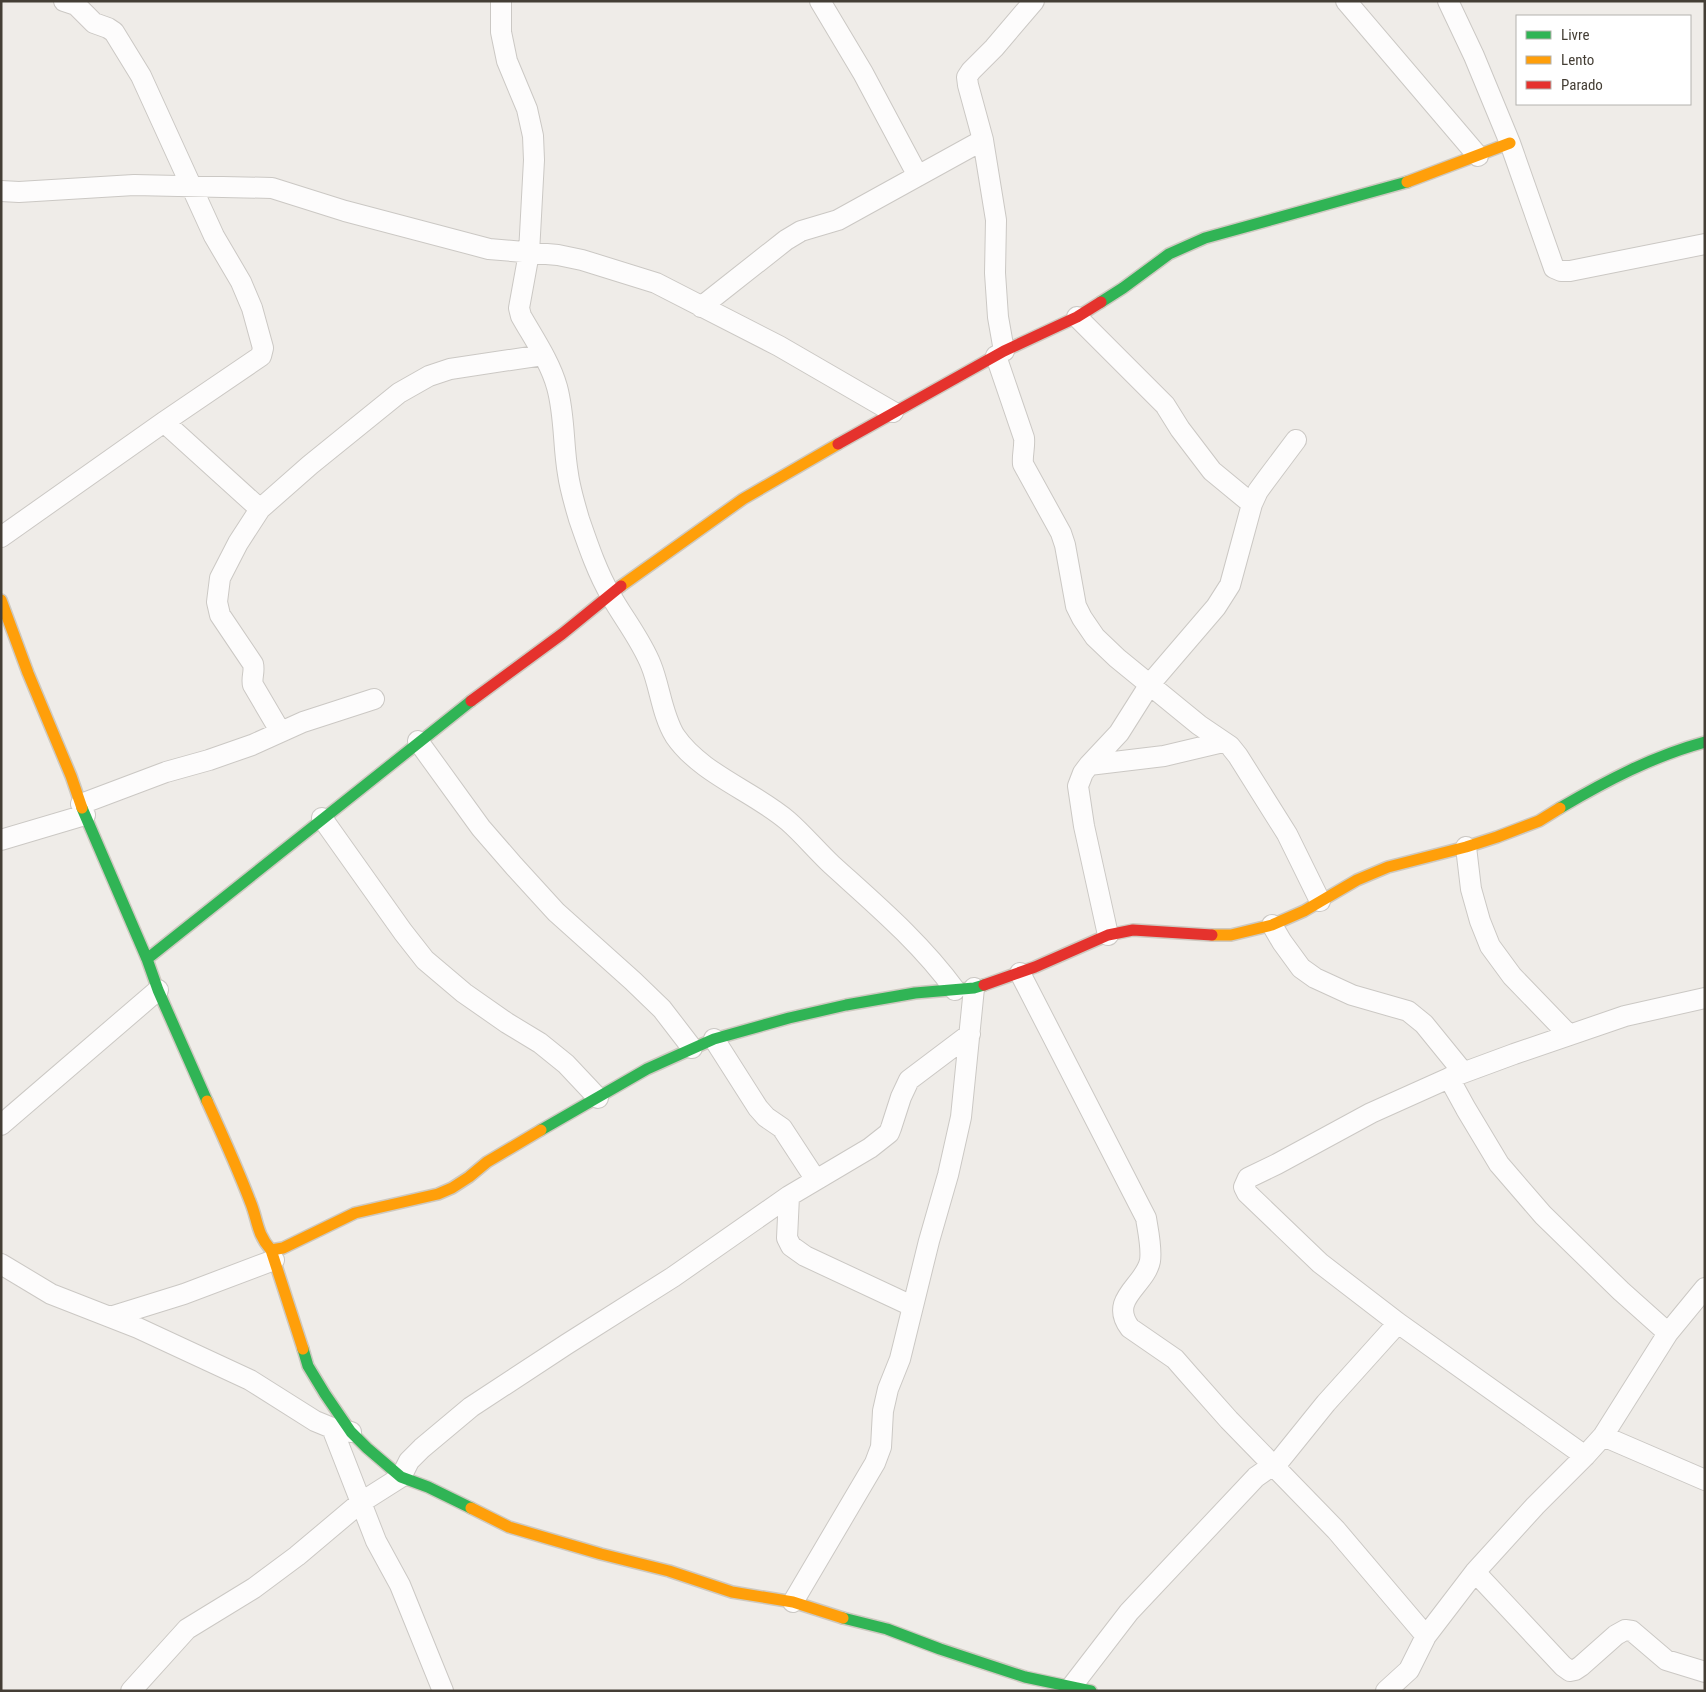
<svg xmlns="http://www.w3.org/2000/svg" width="1706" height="1692" viewBox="0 0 1706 1692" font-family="'Roboto Condensed',sans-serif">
	<rect width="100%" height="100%" fill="#efece8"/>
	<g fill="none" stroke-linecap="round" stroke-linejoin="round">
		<defs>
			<path id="street" d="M501 1V32L507 61 527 109 533 136 534 160 529 253 519 308 521 316C534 339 550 362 557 387 565 416 563 446 568 474 570 489 575 505 579 519 588 545 597 572 611 596 624 619 641 640 651 665 660 687 662 715 675 736 701 774 753 791 788 821 803 834 817 851 832 865 875 904 920 942 955 990
				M820 1 863 73 918 176
				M1346 1 1478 156
				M1448 1 1474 56 1510 143 1554 268 1561 271H1570L1705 244
				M1 191 19 192 134 185 272 188 345 211 489 249 558 255 582 260 656 283 779 346 893 412
				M701 307 786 240 801 231 838 220 983 140
				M1077 317 1165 405 1180 429 1212 471 1252 504
				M1004 351 998 317 995 273 996 220 983 140 968 85 967 77 971 71 994 48 1034 1
				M996 356 1024 438C1025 447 1022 455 1023 464L1061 533 1065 545 1076 606 1082 618 1095 637 1117 658 1199 725 1230 746 1238 756 1287 834 1320 901
				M164 422 260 509
				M1 537 164 422 261 356 263 348 252 308 241 282 214 236 141 76 114 32 108 28 94 23 76 5 64 1
				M280 731 253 685C251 678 255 672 253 664L220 615 217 602 220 578 238 543 260 509 310 465 399 393 429 376 450 369 543 355
				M418 741 481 828 514 866 556 912 633 981 662 1009 692 1048
				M1089 765 1164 756 1223 742
				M81 804 166 772 209 760 252 745 303 722 374 699
				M322 818 403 932 425 960 464 993 507 1023 540 1043 566 1064 598 1098
				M1 840 85 815
				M1466 847 1471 889 1480 921 1490 946 1512 976 1569 1035
				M1272 925 1282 942 1301 968 1315 978 1352 995 1408 1011 1424 1024 1463 1072
				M1108 935 1084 826 1078 786 1083 773 1089 765 1119 733 1150 684 1216 607 1230 585 1252 504 1258 491 1266 480 1296 440
				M1020 973 1146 1218C1148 1231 1152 1248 1150 1261 1145 1286 1108 1299 1130 1328L1175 1359 1189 1375 1229 1420 1336 1530 1426 1636
				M714 1039 758 1108 766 1117 782 1128 816 1180
				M1449 1078 1466 1109 1499 1164 1543 1215 1621 1291 1668 1333
				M1 1125 158 990
				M789 1196 787 1238 791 1246 805 1256 912 1306
				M1 1264 51 1294 138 1328 250 1380 315 1421 332 1428 351 1432
				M110 1317 184 1294 274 1260
				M332 1428 376 1541 400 1585 443 1691
				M1603 1436 1705 1480
				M1585 1456 1398 1323 1320 1263 1247 1193 1244 1187 1248 1178 1277 1164 1371 1113 1449 1078 1514 1054 1625 1016 1705 998
				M1475 1572 1563 1666 1570 1671 1575 1670 1581 1666 1616 1635 1625 1630 1632 1631 1666 1660 1705 1672
				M793 1602 875 1463 881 1447 883 1411 888 1389 900 1359 929 1241 948 1175 961 1117 974 988
				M1072 1686 1129 1612 1256 1477 1280 1460 1326 1403 1398 1323
				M131 1691 187 1629 254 1588 297 1556 360 1503 401 1477 409 1461 422 1448 471 1407 567 1344 673 1277 789 1196 870 1148 889 1133 891 1128 901 1097 909 1080 970 1034
				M1386 1691 1409 1670 1426 1636 1475 1572 1535 1506 1585 1456 1603 1436 1668 1333 1705 1288"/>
			<path id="fast" d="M1101 302 1123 288 1169 254 1205 238 1407 182
				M82 808 147 959 158 990 207 1101
				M1560 808C1606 781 1653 756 1705 742
				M147 959 471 701
				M541 1130 647 1069 714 1039 789 1018 846 1005 915 993 974 988 984 985
				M303 1349 308 1366 325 1394 351 1432 367 1448 401 1477 428 1487 471 1508
				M843 1618 887 1629 940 1649 1025 1677 1091 1691"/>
			<path id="slow" d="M1407 182 1510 143
				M621 586 743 499 838 444
				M1 600 28 673 71 776 82 808
				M1212 935H1231L1272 925 1304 911 1357 880 1388 867 1466 847 1497 837 1539 821 1560 808
				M207 1101C222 1134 237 1167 250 1201 258 1220 256 1233 271 1250L303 1349
				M271 1250 283 1248 355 1213 438 1194 452 1188 469 1177 487 1162 541 1130
				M471 1508 509 1527 601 1554 669 1571 732 1592 793 1602 843 1618"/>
			<path id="jam" d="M838 444 1004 351 1077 317 1101 302
				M471 701 562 634 621 586
				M984 985 1035 967 1108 935 1133 930 1212 935"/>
		</defs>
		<use href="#street" stroke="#cbc8c4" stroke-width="22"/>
		<use href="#fast" stroke="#cec9c0" stroke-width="14"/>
		<use href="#slow" stroke="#cec9c0" stroke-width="14"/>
		<use href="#jam" stroke="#cec9c0" stroke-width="14"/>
		<use href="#street" stroke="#fdfcfc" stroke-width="20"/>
		<use href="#fast" stroke="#30b455" stroke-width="11"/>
		<use href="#slow" stroke="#ff9f0a" stroke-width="11"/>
		<use href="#jam" stroke="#e5322d" stroke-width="11"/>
	</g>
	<rect width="1706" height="1692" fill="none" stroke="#443e35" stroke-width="5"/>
	<rect x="1516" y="15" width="175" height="90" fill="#ffffff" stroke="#b4b2ae"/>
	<rect x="1526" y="31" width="25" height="8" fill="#30b455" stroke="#b4b2ae"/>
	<text x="1561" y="40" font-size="15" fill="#443e35">Livre</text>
	<rect x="1526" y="56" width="25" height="8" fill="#ff9f0a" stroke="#b4b2ae"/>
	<text x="1561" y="65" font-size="15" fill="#443e35">Lento</text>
	<rect x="1526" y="81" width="25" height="8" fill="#e5322d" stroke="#b4b2ae"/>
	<text x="1561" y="90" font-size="15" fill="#443e35">Parado</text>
</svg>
